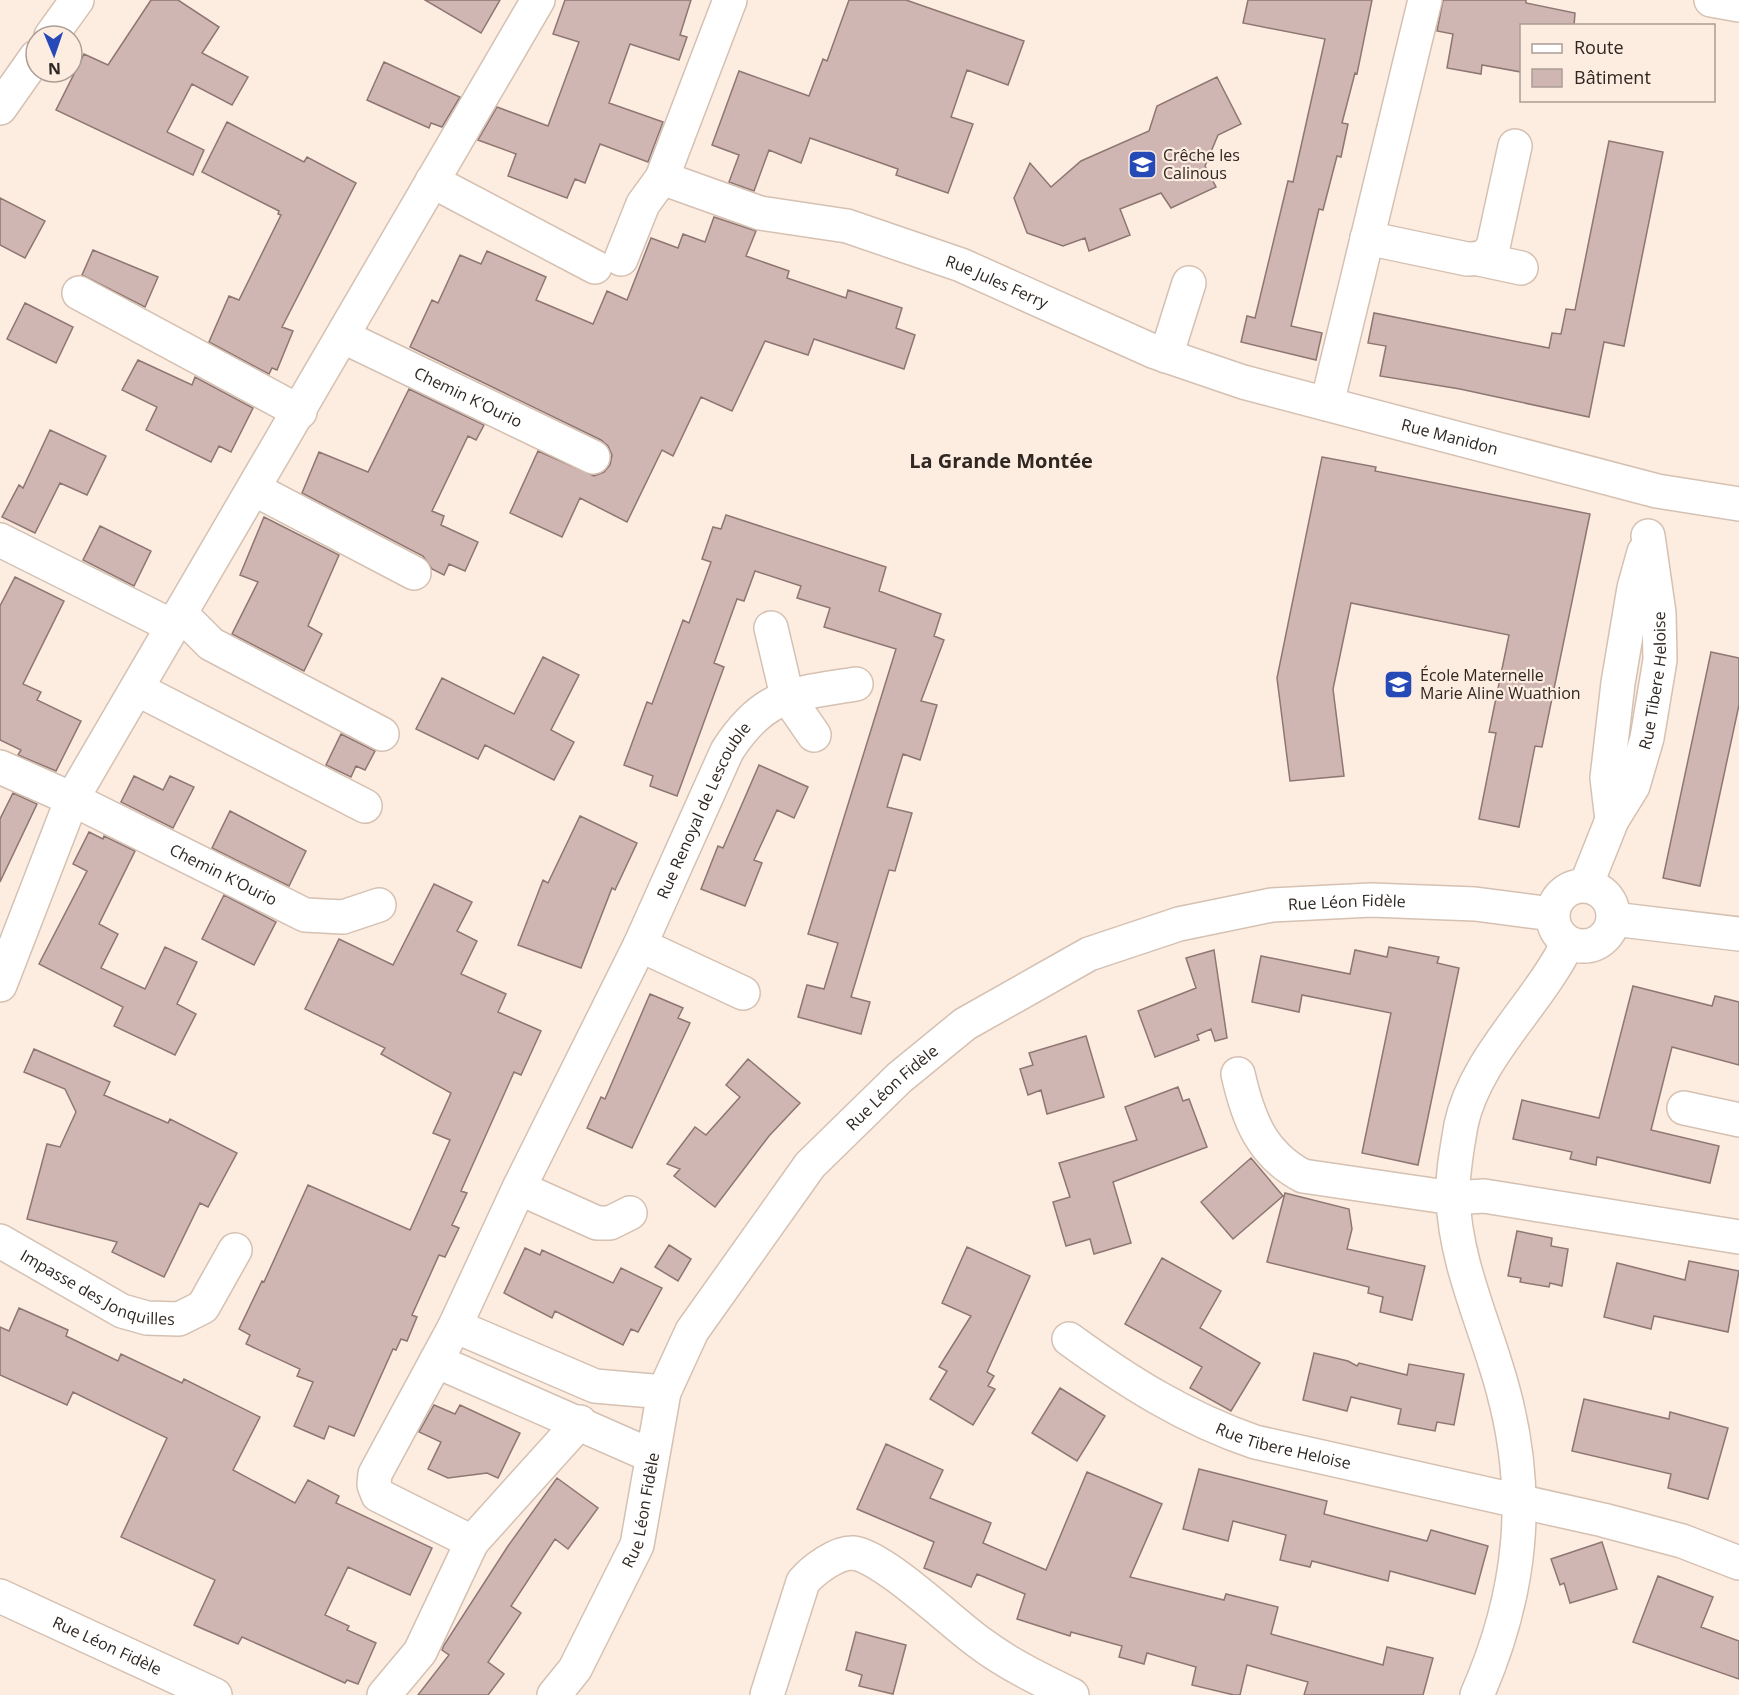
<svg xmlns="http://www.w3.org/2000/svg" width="1739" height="1695" viewBox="0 0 1739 1695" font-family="'Open Sans',sans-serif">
	<rect width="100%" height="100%" fill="#fdece0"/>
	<path fill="#d0b6b2" stroke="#8e7672" stroke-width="1.5" d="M151 0H178L219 27 202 53 248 77 232 105 192 84 167 132 204 150 193 175 56 110 84 54 108 65Z
		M425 0H500L481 33Z
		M565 0H691L680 35 687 37 679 60 630 44 609 103 663 122 648 162 600 144 585 183 575 179 567 198 508 176 516 154 478 140 497 107 548 126 579 42 553 34Z
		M849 0H906L1024 41 1008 85 967 70 951 117 973 124 948 193 896 175 898 169 810 138 801 163 769 150 754 191 729 182 739 155 712 145 739 71 809 96 823 59 827 61Z
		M1248 0H1372L1357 74 1355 73 1342 123 1348 124 1341 157 1337 156 1323 210 1319 209 1291 326 1322 333 1316 360 1241 342 1247 316 1255 318 1288 181 1293 182 1325 39 1243 23Z
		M1443 0H1526V3L1575 13 1574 26H1521V72L1482 65 1481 74 1447 68 1453 34 1437 31Z
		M384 62 460 97 442 127 431 123 429 128 367 100Z
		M1217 77 1241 124 1218 135 1205 166 1216 187 1171 208 1161 193 1120 209 1130 235 1089 251 1085 238 1063 246 1027 233 1014 198 1030 163 1051 187 1081 161 1149 131 1157 106Z
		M227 122 304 162 307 157 356 183 282 327 293 331 277 370 272 368 269 374 209 342 229 296 239 300 281 215 278 214 279 211 202 172Z
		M1609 141 1663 152 1624 346 1604 342 1589 417 1460 389 1380 376 1386 346 1368 343 1374 313 1549 348 1552 333 1561 334 1566 309 1575 310Z
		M0 198 45 221 25 258 0 245Z
		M714 217 756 231 746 256 789 271 787 278 846 298 848 290 902 308 896 328 915 335 904 369 814 339 808 355 765 341 732 411 701 397 673 456 662 450 627 522 580 498 562 537 510 513 538 451 594 476 604 472 610 465 612 455 608 446 601 440 410 347 432 300 438 303 460 255 481 264 487 251 546 277 536 300 593 324 607 291 627 300 651 238 678 248 683 234 705 242Z
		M93 250 158 277 145 307 82 275Z
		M25 303 73 327 56 363 7 339Z
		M138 360 192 385 195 377 253 408 231 452 219 446 211 462 146 430 157 407 122 390Z
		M409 389 484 425 476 440 468 436 432 511 444 516 441 525 478 542 465 571 449 564 444 575 432 569 423 556 302 493 319 452 368 472Z
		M50 430 106 456 87 495 60 483 35 533 2 517 19 485 23 488Z
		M1322 457 1376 467 1375 471 1590 514 1542 747 1535 746 1519 827 1479 819 1496 733 1489 732 1509 635 1351 603 1333 689 1344 776 1290 781 1277 678Z
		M726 515 886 567 879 591 941 614 934 636 944 640 921 701 937 705 920 760 903 754 887 807 912 813 895 871 889 870 851 997 870 1002 861 1034 798 1017 807 985 824 989 838 943 808 934 896 649 824 627 830 608 797 598 801 586 755 571 744 601 737 599 714 663 724 667 677 796 650 786 653 776 624 765 647 702 652 704 683 620 689 623 711 562 702 559 713 527 721 529Z
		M264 517 339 555 308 626 322 634 304 671 232 634 258 582 240 575Z
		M100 526 151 551 134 586 83 560Z
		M15 577 64 601 23 684 41 692 37 700 81 721 56 771 18 755 21 750 0 740V606Z
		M1711 652 1739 658V705L1700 886 1663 878Z
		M543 657 579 675 551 730 574 742 554 780 485 745 478 759 416 729 442 678 514 714Z
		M341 734 375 751 365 770 356 766 351 777 326 765Z
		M759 765 808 787 794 818 777 810 754 860 762 863 745 906 701 889 718 846 723 848Z
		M134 776 163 790 170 776 194 787 173 828 121 802Z
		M13 793 37 804 0 882V819Z
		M230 811 306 851 289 886 212 848Z
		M580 816 637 843 615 890 612 888 581 968 518 945 543 880 548 883Z
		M89 832 103 839 104 836 135 851 99 924 118 934 101 968 145 989 165 947 197 962 177 1004 196 1014 175 1055 114 1026 123 1007 39 964 87 871 73 864Z
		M434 884 472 902 457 931 477 941 461 974 506 994 498 1012 541 1031 521 1075 514 1072 461 1191 467 1193 452 1225 459 1228 445 1257 439 1255 412 1315 417 1317 407 1341 401 1339 396 1350 393 1349 354 1436 329 1426 324 1439 294 1426 313 1382 297 1376 300 1369 246 1344 250 1335 239 1329 262 1281 264 1282 308 1185 410 1230 450 1140 433 1133 451 1093 381 1054 385 1048 305 1009 339 939 393 965Z
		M224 895 276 922 254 965 202 939Z
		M1389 947 1439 957 1437 963 1459 968 1418 1165 1362 1153 1391 1013 1302 995 1299 1012 1252 1002 1261 956 1350 974 1355 950 1387 957Z
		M1214 950 1227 1038 1215 1041 1211 1029 1197 1035 1199 1040 1155 1057 1138 1011 1196 988 1186 958Z
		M1633 986 1712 1006 1715 996 1739 1002V1065L1672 1047 1651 1130 1719 1146 1710 1183 1597 1157 1596 1165 1570 1159 1572 1152 1513 1139 1522 1100 1599 1118Z
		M650 994 683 1008 678 1018 690 1023 632 1148 587 1128 601 1097 605 1099Z
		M1086 1036 1104 1097 1047 1114 1041 1090 1028 1095 1020 1069 1033 1065 1029 1053Z
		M34 1049 110 1082 104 1095 168 1123 170 1119 237 1153 208 1207 200 1203 164 1277 112 1252 117 1242 27 1219 47 1144 60 1147 76 1112 65 1089 24 1072Z
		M748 1059 800 1103 769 1136 715 1207 674 1176 680 1169 667 1164 695 1127 706 1135 740 1097 726 1085Z
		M1178 1087 1183 1101 1189 1099 1207 1147 1113 1182 1131 1243 1094 1254 1090 1239 1066 1246 1053 1202 1070 1197 1059 1163 1137 1140 1125 1107Z
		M1251 1158 1283 1196 1233 1239 1201 1202Z
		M1285 1193 1349 1209 1352 1229 1347 1249 1425 1266 1412 1320 1380 1312 1383 1297 1368 1293 1369 1287 1267 1262Z
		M1517 1231 1552 1238 1551 1246 1568 1249 1562 1286 1550 1283 1549 1287 1520 1282 1521 1278 1508 1276Z
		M669 1245 691 1259 678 1281 655 1267Z
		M967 1247 1030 1276 987 1372 994 1376 988 1386 995 1389 973 1425 930 1399 947 1371 939 1367 971 1316 942 1303Z
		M525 1248 540 1255 542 1250 613 1283 621 1268 662 1288 638 1332 631 1329 623 1345 555 1311 552 1318 504 1293Z
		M1162 1258 1221 1291 1200 1328 1260 1363 1231 1411 1190 1388 1202 1367 1125 1324Z
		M1689 1261 1739 1271 1728 1332 1654 1316 1651 1329 1604 1317 1617 1263 1685 1280Z
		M19 1308 68 1330 66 1336 118 1361 121 1354 182 1383 184 1379 260 1417 233 1470 295 1503 308 1480 339 1496 336 1503 432 1548 410 1595 348 1567 325 1615 349 1626 347 1630 376 1643 358 1684 347 1680 345 1683 242 1637 238 1644 194 1625 215 1580 121 1537 167 1438 73 1392 67 1405 0 1375V1327L9 1331Z
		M1314 1353 1348 1361 1357 1366 1359 1363 1407 1375 1409 1364 1464 1374 1454 1425 1437 1422 1435 1431 1398 1424 1401 1409 1351 1397 1347 1411 1303 1400Z
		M1060 1388 1105 1416 1077 1461 1032 1433Z
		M1584 1399 1669 1419 1670 1412 1728 1428 1708 1499 1668 1488 1671 1474 1572 1451Z
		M434 1405 455 1414 460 1405 520 1433 498 1478 487 1473 448 1478 428 1469 441 1442 419 1432Z
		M886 1444 943 1470 930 1498 991 1523 983 1543 1046 1570 1087 1472 1162 1504 1130 1577 1224 1600 1226 1594 1278 1607 1271 1634 1383 1665 1387 1647 1433 1658 1423 1695H1304L1308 1682 1247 1665 1240 1695H1234L1192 1685 1196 1667 1147 1653 1144 1664 1119 1657 1122 1646 1071 1632 1070 1636 1017 1619 1025 1594 977 1574 971 1587 924 1568 934 1542 857 1509Z
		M1199 1469 1327 1501 1324 1514 1427 1541 1431 1530 1488 1546 1475 1594 1390 1571 1388 1581 1312 1561 1310 1567 1280 1560 1286 1535 1233 1521 1228 1541 1183 1529Z
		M557 1478 598 1508 568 1549 555 1539 511 1606 521 1613 488 1662 504 1674 488 1695H418L449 1655 442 1650 444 1645 508 1546Z
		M1602 1542 1617 1589 1570 1603 1564 1583 1560 1585 1551 1559Z
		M1658 1576 1713 1597 1701 1627 1739 1641V1679L1633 1642Z
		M856 1632 906 1645 893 1694 859 1686 862 1675 846 1670Z"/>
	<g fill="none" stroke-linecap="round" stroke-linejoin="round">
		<defs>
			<g id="minor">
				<path d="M1711 0 1739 5"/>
				<path id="s1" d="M662 178 760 213 847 226 961 265 1155 352 1243 382 1657 491 1739 504"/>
				<path d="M432 181 595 267"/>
				<path d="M1367 238 1467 259C1480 259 1486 257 1493 247L1515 146"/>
				<path d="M621 259 643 204 662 178 730 0"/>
				<path d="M1479 259 1521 268"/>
				<path d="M79 293 300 412"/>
				<path id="s2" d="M344 337 593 457"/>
				<path d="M1166 356 1189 283"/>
				<path d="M1327 404 1425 0"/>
				<path d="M254 489 414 573"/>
				<path d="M0 540 174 627"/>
				<path d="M181 614 211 644 382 734"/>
				<path d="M771 628 787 696 814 735"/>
				<path d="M137 689 365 806"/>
				<path id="s3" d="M0 767 72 799 305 915 343 917 379 905"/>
				<path d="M1612 820 1607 778 1618 683 1634 588 1644 552"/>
				<path id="s4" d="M1586 885 1612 820 1633 786 1647 738 1660 660 1659 613 1648 536"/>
				<circle cx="1583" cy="916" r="30"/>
				<path d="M1613 919 1739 934"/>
				<path d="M640 945 743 993"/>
				<path d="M0 985 72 799 538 0"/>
				<path d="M1238 1074C1248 1118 1261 1154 1303 1176L1453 1198 1484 1196 1739 1237"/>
				<path d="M1684 1108 1739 1120"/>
				<path d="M519 1188 597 1223H610L630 1213"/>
				<path id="s5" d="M0 1241 122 1311 147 1318 179 1319 203 1307 235 1250"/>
				<path d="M455 1326 375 1474 374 1485 378 1495 472 1542"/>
				<path id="s6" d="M1069 1339C1128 1382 1185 1418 1255 1442L1603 1520 1682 1541 1739 1563"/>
				<path d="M436 1361 652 1456"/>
				<path id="s7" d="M664 1392 595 1386 455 1326 519 1188 640 945 727 751C764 693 794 694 856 684"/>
				<path id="s8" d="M0 1596 215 1695"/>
				<path d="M384 1695 420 1652 472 1542 580 1422"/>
				<path id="s9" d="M554 1695 575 1669 637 1545 664 1392 692 1331 810 1165 899 1078 965 1024 1089 954 1179 924 1272 905 1371 900 1475 904 1552 914"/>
				<path d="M767 1695 803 1582C813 1570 837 1552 853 1553 883 1556 953 1624 980 1643 1008 1664 1041 1680 1072 1695"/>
				<path d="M1477 1695C1521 1595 1532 1497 1503 1390 1486 1326 1455 1264 1453 1197 1452 1174 1457 1149 1461 1125 1475 1058 1538 1004 1568 943"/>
			</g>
			<path id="major" d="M51 36 77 0
				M0 108 36 57"/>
		</defs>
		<use href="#minor" stroke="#d5c1b2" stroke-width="36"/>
		<use href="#major" stroke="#d5c1b2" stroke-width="36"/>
		<use href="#minor" stroke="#fff" stroke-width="33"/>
		<use href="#major" stroke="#fff" stroke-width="33"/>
	</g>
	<defs>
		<symbol id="school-square" viewBox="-11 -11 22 22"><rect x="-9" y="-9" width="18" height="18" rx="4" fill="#2649b8" stroke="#fdece0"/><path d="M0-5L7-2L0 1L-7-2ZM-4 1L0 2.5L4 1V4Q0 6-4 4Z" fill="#fff"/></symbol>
	</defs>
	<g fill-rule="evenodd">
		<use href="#school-square" x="1126" y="148" width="33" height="33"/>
		<use href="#school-square" x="1382" y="668" width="33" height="33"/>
	</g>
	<g text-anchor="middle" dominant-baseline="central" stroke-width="4.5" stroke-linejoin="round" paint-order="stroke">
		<g font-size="16" fill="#2f2722" stroke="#fdece0" text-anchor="start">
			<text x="1163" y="155">Crêche les<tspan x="1163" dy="18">Calinous</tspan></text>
			<text x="1420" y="675">École Maternelle<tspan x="1420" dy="18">Marie Aline Wuathion</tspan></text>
		</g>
		<g font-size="16" fill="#2f2722" stroke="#fdece0">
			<text stroke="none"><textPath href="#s1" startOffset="352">Rue Jules Ferry</textPath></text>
			<text stroke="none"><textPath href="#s2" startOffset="138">Chemin K'Ourio</textPath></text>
			<text stroke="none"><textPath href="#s1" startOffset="832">Rue Manidon</textPath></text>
			<text stroke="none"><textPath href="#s4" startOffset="218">Rue Tibere Heloise</textPath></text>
			<text stroke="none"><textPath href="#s7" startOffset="794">Rue Renoyal de Lescouble</textPath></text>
			<text stroke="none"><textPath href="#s3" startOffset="248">Chemin K'Ourio</textPath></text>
			<text stroke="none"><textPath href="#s9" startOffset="1215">Rue Léon Fidèle</textPath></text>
			<text stroke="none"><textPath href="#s9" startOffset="711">Rue Léon Fidèle</textPath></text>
			<text stroke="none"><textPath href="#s5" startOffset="110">Impasse des Jonquilles</textPath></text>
			<text stroke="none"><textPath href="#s6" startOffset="242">Rue Tibere Heloise</textPath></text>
			<text stroke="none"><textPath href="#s9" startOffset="207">Rue Léon Fidèle</textPath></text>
			<text stroke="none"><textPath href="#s8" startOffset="118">Rue Léon Fidèle</textPath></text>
		</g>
		<g font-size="20" font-weight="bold" fill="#2f2722" stroke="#fdece0">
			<text x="1001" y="460">La Grande Montée</text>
		</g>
	</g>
	<rect x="1520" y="24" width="195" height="78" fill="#fdece0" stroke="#ab9d94" stroke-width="1.5"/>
	<rect x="1532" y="44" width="30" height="9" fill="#ffffff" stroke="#ab9d94" stroke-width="1.5"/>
	<text x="1574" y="54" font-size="18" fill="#2f2722">Route</text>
	<rect x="1532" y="69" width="30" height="18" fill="#d0b6b2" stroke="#ab9d94" stroke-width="1.5"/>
	<text x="1574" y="84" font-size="18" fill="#2f2722">Bâtiment</text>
	<g transform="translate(54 54) rotate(178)"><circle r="28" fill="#fdece0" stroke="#ab9d94" stroke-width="1.5"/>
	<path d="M0-4.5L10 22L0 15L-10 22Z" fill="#2649b8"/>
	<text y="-9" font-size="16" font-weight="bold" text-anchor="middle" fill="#2f2722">N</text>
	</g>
</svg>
